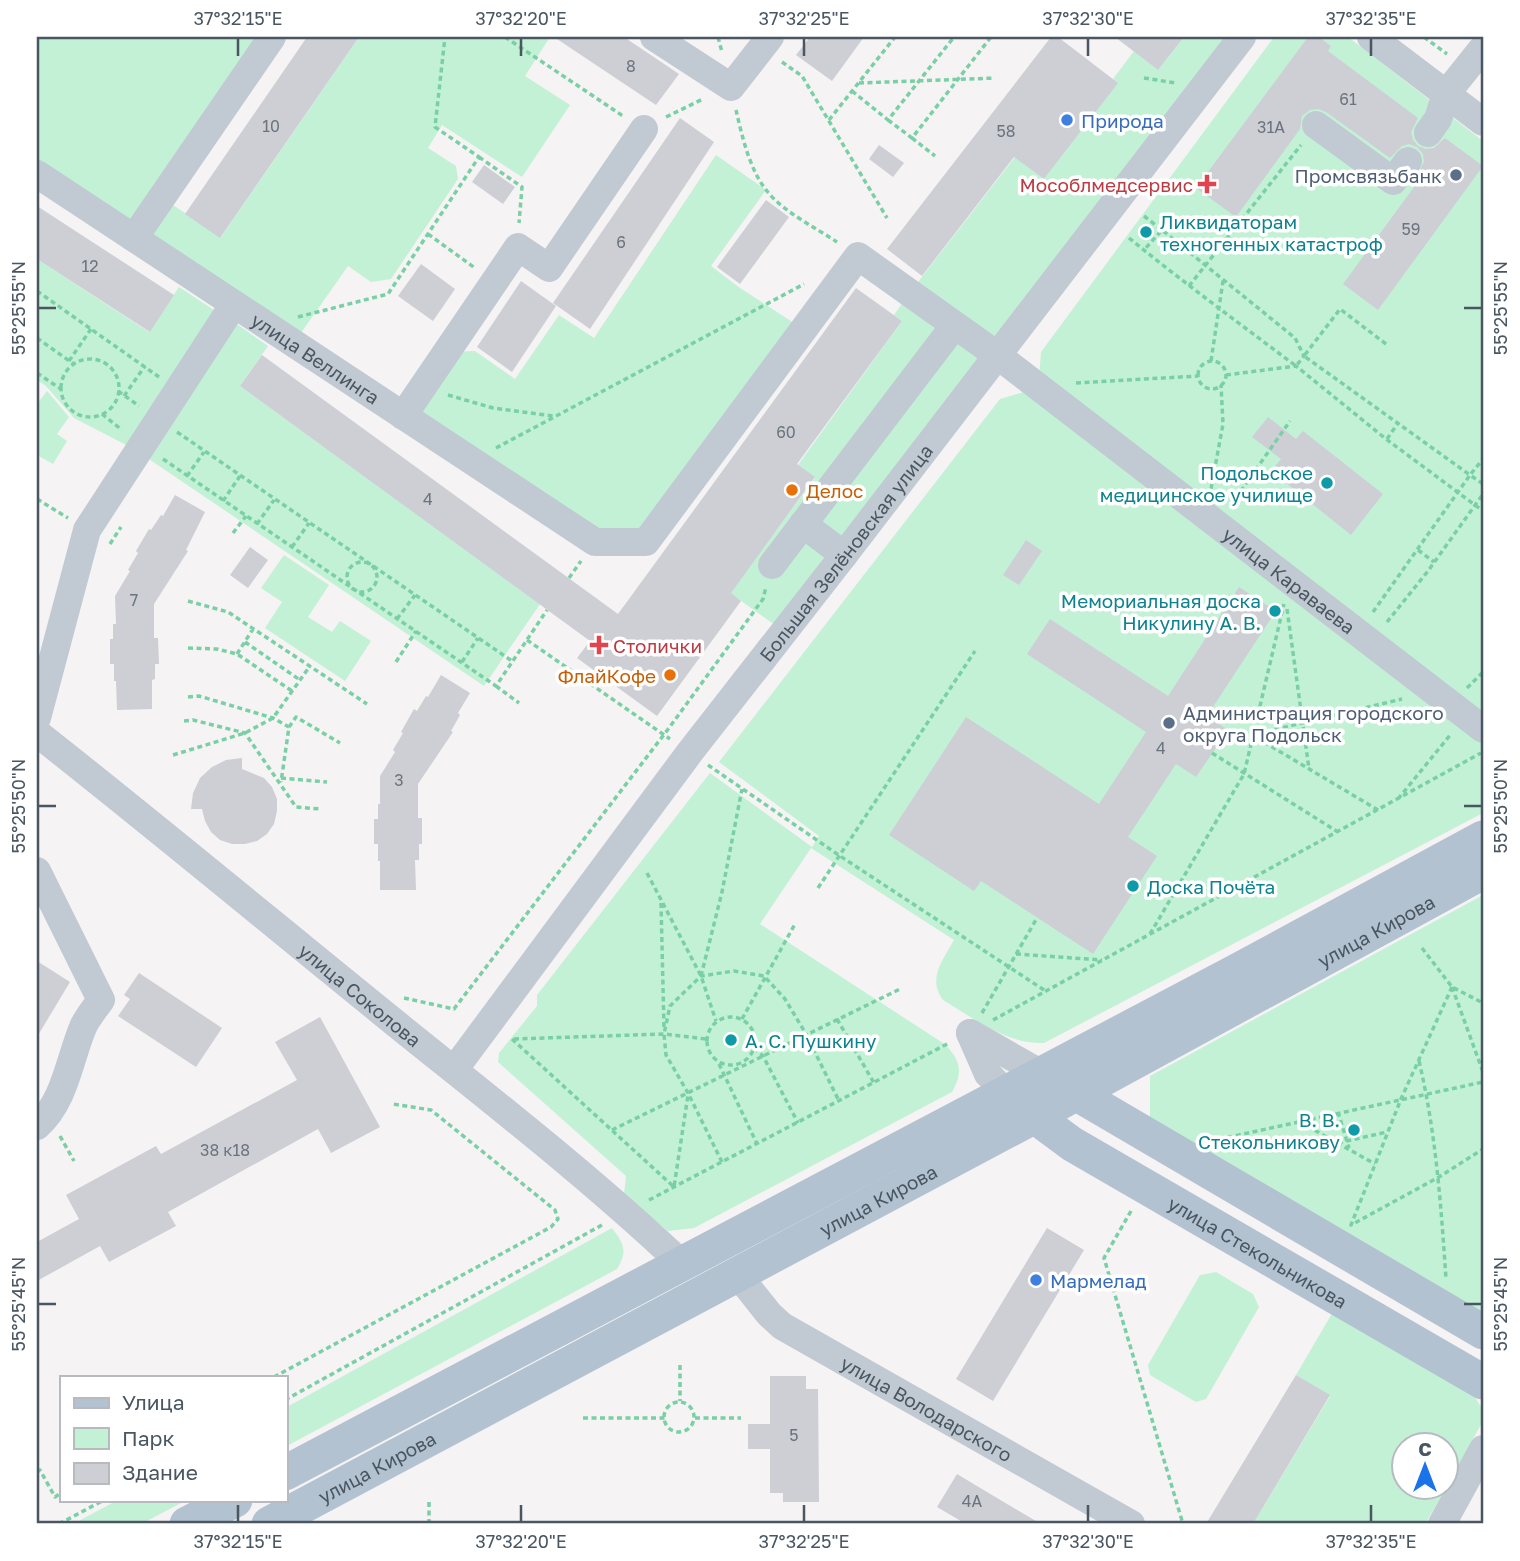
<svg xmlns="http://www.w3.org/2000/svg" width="1520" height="1561" viewBox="0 0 1520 1561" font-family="'Golos Text',sans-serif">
	<rect width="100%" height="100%" fill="#f5f3f3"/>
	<path fill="#c3f1d5" d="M37 37H269L134 233 37 168Z
		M359 37H550L525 76 570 105 522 177 442 125 428 148 456 166 458 179 391 279 371 282 348 266 296 340 139 236 164 199 221 237Z
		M1184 37H1233L993 349 911 291 1015 157 1044 179 1117 83 1113 79 1134 51 1158 70Z
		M1274 37H1348L1483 141V714L1039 377 1041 352Z
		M716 155 766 190 711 266 740 288 800 327 644 537H595L408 413 450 352 475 351 515 379 559 315 594 338Z
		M37 259 149 332 179 287 223 316 134 449 74 418 46 386 37 380Z
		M907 296 991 355 779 628 730 593 815 478 798 465 902 321 894 315Z
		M231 320 268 346 240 386 540 604 484 686 143 455Z
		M47 391 69 417 57 434 67 441 53 464 37 455V404Z
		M1024 392 1483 740V813L1044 1043C1006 1044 975 1019 943 1000 927 978 943 960 954 940L811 848 760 924 946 1045C961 1062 963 1072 952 1092L694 1228 668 1231 624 1195 626 1176 498 1062 499 1053 537 1006V995L710 773 812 847 819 836 719 762 1000 399Z
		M284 555 329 585 308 617 332 632 340 621 371 641 345 681 265 628 282 602 261 588Z
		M1483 895V1317L1150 1123V1076Z
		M612 1228C624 1244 628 1251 617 1269L285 1447V1408Z
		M1216 1272 1253 1294 1259 1307 1206 1399 1196 1402 1150 1375 1148 1365 1200 1275Z
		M1334 1310 1469 1388 1483 1410V1421L1447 1486 1446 1446H1404V1488H1446L1425 1524H1253L1330 1396 1296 1375Z
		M118 1500H187L141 1524H73Z"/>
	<path fill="#cdcfd5" d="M307 37H359L220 238 185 214Z
		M554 37H624L679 74 656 105Z
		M810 37H864L832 81 796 55Z
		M1051 37H1058L1118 83 1044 179 1014 157 922 276 887 249Z
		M1115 37H1184L1158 70Z
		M1308 37H1319L1331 46 1328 51 1418 118 1411 132 1413 140 1418 146 1426 149 1434 148 1445 138 1483 166 1378 310 1343 284 1417 183 1414 181 1424 162 1423 154 1417 147 1409 144 1402 146 1390 158 1326 112 1318 109 1310 110 1302 116 1300 129 1236 217 1196 188Z
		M680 118 714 142 590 329 553 303Z
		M879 145 904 163 893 177 869 159Z
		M484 165 515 187 503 204 472 182Z
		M766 200 789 217 740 284 717 267Z
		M37 206 174 295 150 332 37 259Z
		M421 264 455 289 433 321 398 296Z
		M521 281 556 306 512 372 477 347Z
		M856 288 902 321 797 464 815 477 731 593 741 601 657 716 577 658 590 641 240 386 262 355 618 614Z
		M1268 417 1296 439 1303 431 1383 494 1351 535 1271 471 1281 459 1252 437Z
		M175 495 205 512 186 550 188 551 154 604V638H158L159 664H155V679L152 680V709L117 710 116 681H114V664H110V639H113V624H116L115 596 130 571 128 570 138 553 136 551 149 529 151 530 161 515 163 516Z
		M1026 540 1042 551 1019 585 1003 575Z
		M250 547 268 560 248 588 230 575Z
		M1239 587 1276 611 1207 716 1228 730 1196 777 1176 764 1128 837 1157 856 1093 954 981 881 974 891 889 835 966 717 1099 804 1146 732 1027 654 1050 619 1168 696Z
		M441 675 470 693 458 713 460 715 451 731 453 732 418 784V818H422V844H419V860H415L416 890H380V861H378V844H374V819H378V804H380V776L395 752 393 750 403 733 401 732 414 709 417 711 426 696 428 697Z
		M242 758V769L264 778 272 787 277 799V811L274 824 267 834 257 841 245 844H232L220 840 211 832 205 821 202 809H191L193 793 200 778 212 767 226 760Z
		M37 961 70 982 37 1037Z
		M139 973 222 1028 196 1067 118 1016 130 999 124 995Z
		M320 1017 380 1127 331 1153 318 1129 168 1212 176 1226 109 1262 100 1246 37 1281V1242L79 1219 66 1195 156 1146 161 1154 297 1080 275 1042Z
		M1047 1228 1084 1250 993 1401 956 1379Z
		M1296 1375 1330 1395 1253 1524H1206Z
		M770 1376H806V1389H818L819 1502H783V1493H770V1449H748V1424H770Z
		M957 1474 992 1495 1041 1524H966L937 1507Z"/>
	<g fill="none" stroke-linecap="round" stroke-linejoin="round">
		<path stroke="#7ad0a6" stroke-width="3.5" stroke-dasharray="5 3.5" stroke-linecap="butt" d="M505 37 623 116
			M718 37 722 52
			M1424 37 1447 54
			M782 62 802 76 887 218
			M1144 78 1176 83
			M859 83 995 78
			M852 91 888 120 954 37
			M736 110C742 136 750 171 767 191 782 211 816 228 837 242
			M666 117 703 99
			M829 120 895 37
			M888 120 912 138 991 37
			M912 138 935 156
			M479 157 522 187 519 223
			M1144 216 1162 230
			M428 234 475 268
			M1129 238C1183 282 1240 324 1296 366L1304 356 1295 338 1162 230 1144 250
			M1189 286 1301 145
			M37 291 159 377
			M298 317 388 294 479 157 435 127 445 37
			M37 338 75 365
			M1386 344 1340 309 1304 356 1470 475 1483 459
			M61 388a29 29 0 1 1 58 0a29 29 0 1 1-58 0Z
			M69 361 91 329
			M1211 361 1223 281
			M1198 375a14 14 0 1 1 28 0a14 14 0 1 1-28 0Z
			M37 373 61 389
			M1226 375 1296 366 1386 439 1483 511
			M1076 383 1198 376
			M118 391 139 406
			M448 395 493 408 553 416
			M124 396 145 366
			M102 414 122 430
			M177 432 512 661
			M1387 439 1398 423
			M496 448 804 284
			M163 459 496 686 547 610
			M187 476 204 452
			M1211 489 1223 424 1221 385
			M37 499 68 518
			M223 501 240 476
			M1231 505 1290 421
			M257 524 274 500
			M233 533 246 516
			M110 544 121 527
			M292 547 309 523
			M1418 550 1434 562
			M347 577a15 15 0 1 1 30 0a15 15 0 1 1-30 0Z
			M569 578 581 561
			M188 601 228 612 367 704
			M1287 609 1309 769
			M1373 612 1470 475 1483 484
			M397 619 415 595
			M1387 622 1428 571 1483 494
			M527 640 670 739
			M245 642 300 680
			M188 648 217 649 237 654 292 691
			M237 654 253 629
			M396 662 416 631
			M462 662 478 638
			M496 686 519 703
			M1467 688 1483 672
			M188 697 199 696 273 718 289 727 281 782
			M184 721 193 720 245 733 296 807 320 809
			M289 727 296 717 340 743
			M1212 753 1338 832
			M173 755 245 733 273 718 310 666
			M708 765 840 856 1047 992
			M281 778 327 782
			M1398 799 1451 734
			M1378 810 1252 735 1402 699
			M647 873 701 976 716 1021
			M818 888 975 651
			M661 903 664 1028
			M1150 934 1244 774 1284 604
			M1422 948 1452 987 1483 1003
			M1016 954 1102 960
			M701 976 722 892 742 789
			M1452 987 1401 1099 1351 1225 1439 1177 1483 1149
			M1452 987 1483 1072
			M404 998 454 1009 669 728 763 599 766 587
			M982 1013 1037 918
			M707 1041a24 24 0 1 1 48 0a24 24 0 1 1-48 0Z
			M742 1019 795 924
			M837 1019 874 1083
			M993 1020 1481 753
			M512 1039 674 1187 688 1095
			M514 1039 664 1034 706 1039
			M754 1048 763 1056 798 1123
			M1419 1061C1436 1133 1441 1205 1446 1279
			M719 1064 757 1144
			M1338 1112 1349 1148
			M1300 1122 1375 1164
			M612 1130 900 989
			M60 1136 74 1161
			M1211 1141 1483 1082
			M1338 1143 1387 1132
			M722 1162 688 1093 666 1055 664 1034 670 1006 701 976 734 971 764 976 785 999 806 1034 839 1101
			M649 1200 949 1043
			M1131 1211 1104 1258 1183 1524
			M680 1365V1401
			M274 1377 551 1227 558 1219 555 1210 431 1110 393 1104
			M285 1400 602 1225
			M664 1417a15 15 0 1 1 30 0a15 15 0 1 1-30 0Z
			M583 1418H665
			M695 1418H741
			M37 1472 40 1470 55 1497 61 1493
			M429 1502V1524
			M59 1524 104 1500"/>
		<g stroke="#c1cad2" stroke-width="28">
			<path d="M654 37 731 87 770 37"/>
			<path d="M1371 37 1483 122"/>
			<path d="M1316 125 1393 181 1408 161"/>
			<path d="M1428 133 1438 119 1446 94 1482 49"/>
			<path id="s1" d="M37 174 595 542H646L858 256 997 355 1483 729"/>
			<path d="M134 238 272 37"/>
			<path d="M403 416 518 247 549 268 644 129"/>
			<path d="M803 524 844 555"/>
			<path d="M772 565 954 326"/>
			<path d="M37 718 87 530 234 304"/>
			<path id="s2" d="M37 733C154 825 268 920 384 1014 484 1095 587 1174 681 1263"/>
			<path d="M37 871 101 1000C95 1008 87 1018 83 1027 69 1061 65 1101 37 1126"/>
			<path d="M970 1033 1040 1073"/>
			<path d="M970 1033 988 1074 1005 1092"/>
			<path id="s3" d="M454 1070 690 752 844 555 1242 37"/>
			<path id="s4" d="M738 1275 769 1314 782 1326 1131 1524"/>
			<path d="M1442 1524 1483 1449"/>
		</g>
		<g stroke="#b3c2d1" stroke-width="35">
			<path d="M1060 1084 1483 1332"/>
			<path id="s5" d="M1018 1104 1072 1144 1483 1382"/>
			<path d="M285 1473 1237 971 1483 838"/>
			<path d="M187 1524 235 1500"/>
			<path id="s6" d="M269 1524 1033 1117 1483 872"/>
		</g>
	</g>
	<path fill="none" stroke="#4a5661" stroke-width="2.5" d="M238 38V56M521 38V56M804 38V56M1088 38V56M1371 38V56M38 308H56M1464 308H1482M38 806H56M1464 806H1482M38 1304H56M1464 1304H1482M238 1505V1522M521 1505V1522M804 1505V1522M1088 1505V1522M1371 1505V1522"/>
	<g fill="#3f7fe0" stroke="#fff" stroke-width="2.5">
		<circle cx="1067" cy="120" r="7"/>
		<circle cx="1036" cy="1280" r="7"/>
	</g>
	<g fill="#5c6f8a" stroke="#fff" stroke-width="2.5">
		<circle cx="1456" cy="175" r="7"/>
		<circle cx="1169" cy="723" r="7"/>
	</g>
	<g fill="#e0444e" stroke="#fff" stroke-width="2.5">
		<path d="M1203.5 173.5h7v7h7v7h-7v7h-7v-7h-7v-7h7z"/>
		<path d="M595.5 634.5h7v7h7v7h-7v7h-7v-7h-7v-7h7z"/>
	</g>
	<g fill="#0f9aa8" stroke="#fff" stroke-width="2.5">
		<circle cx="1146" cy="232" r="7"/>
		<circle cx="1327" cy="483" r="7"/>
		<circle cx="1275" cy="611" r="7"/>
		<circle cx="1133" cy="886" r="7"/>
		<circle cx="731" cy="1040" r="7"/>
		<circle cx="1354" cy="1130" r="7"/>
	</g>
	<g fill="#e8710a" stroke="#fff" stroke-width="2.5">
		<circle cx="792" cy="490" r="7"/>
		<circle cx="670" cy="675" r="7"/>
	</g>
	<g text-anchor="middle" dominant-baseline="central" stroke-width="7" stroke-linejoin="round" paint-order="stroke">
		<g font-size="16" fill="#6b747e">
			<text x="631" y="66">8</text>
			<text x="1348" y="99">61</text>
			<text x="271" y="126">10</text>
			<text x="1271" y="127">31А</text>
			<text x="1006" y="131">58</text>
			<text x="1411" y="229">59</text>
			<text x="621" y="242">6</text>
			<text x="90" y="266">12</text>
			<text x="786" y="432">60</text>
			<text x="428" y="499">4</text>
			<text x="134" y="600">7</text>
			<text x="1161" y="748">4</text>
			<text x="399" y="780">3</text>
			<text x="225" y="1150">38 к18</text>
			<text x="794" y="1435">5</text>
			<text x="972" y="1501">4А</text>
		</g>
		<g font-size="19" fill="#366cbe" stroke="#fff" text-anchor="start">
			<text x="1081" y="120">Природа</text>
			<text x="1050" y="1280">Мармелад</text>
		</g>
		<g font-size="19" fill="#4e5e75" stroke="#fff" text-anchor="end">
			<text x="1442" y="175">Промсвязьбанк</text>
			<text x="1183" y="712" text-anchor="start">Администрация городского<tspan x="1183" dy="22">округа Подольск</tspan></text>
		</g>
		<g font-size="19" fill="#be3a42" stroke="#fff" text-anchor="end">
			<text x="1193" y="184">Мособлмедсервис</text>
			<text x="613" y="645" text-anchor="start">Столички</text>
		</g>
		<g font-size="19" fill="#0d838f" stroke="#fff" text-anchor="start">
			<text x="1160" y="221">Ликвидаторам<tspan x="1160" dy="22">техногенных катастроф</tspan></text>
			<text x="1313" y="472" text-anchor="end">Подольское<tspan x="1313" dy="22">медицинское училище</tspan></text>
			<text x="1261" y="600" text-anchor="end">Мемориальная доска<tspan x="1261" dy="22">Никулину А. В.</tspan></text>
			<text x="1147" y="886">Доска Почёта</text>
			<text x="745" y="1040">А. С. Пушкину</text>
			<text x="1340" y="1119" text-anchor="end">В. В.<tspan x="1340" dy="22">Стекольникову</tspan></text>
		</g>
		<g font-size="19" fill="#4a5661" stroke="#fff">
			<text stroke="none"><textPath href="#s1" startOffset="334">улица Веллинга</textPath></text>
			<text stroke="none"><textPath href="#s3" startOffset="649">Большая Зелёновская улица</textPath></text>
			<text stroke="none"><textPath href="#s1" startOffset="1615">улица Караваева</textPath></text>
			<text stroke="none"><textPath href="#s6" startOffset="1256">улица Кирова</textPath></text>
			<text stroke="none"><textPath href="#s2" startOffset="416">улица Соколова</textPath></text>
			<text stroke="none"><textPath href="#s6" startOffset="690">улица Кирова</textPath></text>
			<text stroke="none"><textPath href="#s5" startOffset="282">улица Стекольникова</textPath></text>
			<text stroke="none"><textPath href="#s4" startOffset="234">улица Володарского</textPath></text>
			<text stroke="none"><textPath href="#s6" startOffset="122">улица Кирова</textPath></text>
		</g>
		<g font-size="19" fill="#c56008" stroke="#fff" text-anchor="start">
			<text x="806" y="490">Делос</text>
			<text x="656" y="675" text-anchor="end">ФлайКофе</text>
		</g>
	</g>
	<rect width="1520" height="1561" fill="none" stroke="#ffffff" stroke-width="77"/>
	<rect x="60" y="1376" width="228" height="126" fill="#ffffff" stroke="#b7bbc0" stroke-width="2"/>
	<rect x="74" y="1398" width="35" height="10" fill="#b3c2d1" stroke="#b7bbc0" stroke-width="2"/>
	<text x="122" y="1410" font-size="21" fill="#4a5661">Улица</text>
	<rect x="74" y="1428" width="35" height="21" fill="#c3f1d5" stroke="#b7bbc0" stroke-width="2"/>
	<text x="122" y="1446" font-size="21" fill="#4a5661">Парк</text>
	<rect x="74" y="1463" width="35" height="21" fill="#cdcfd5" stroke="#b7bbc0" stroke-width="2"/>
	<text x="122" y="1480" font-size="21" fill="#4a5661">Здание</text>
	<g transform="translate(1425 1466)"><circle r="33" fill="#ffffff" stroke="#b7bbc0" stroke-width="2"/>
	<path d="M0-5L12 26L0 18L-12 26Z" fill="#1a73e8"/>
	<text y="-10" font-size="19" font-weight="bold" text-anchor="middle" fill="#4a5661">С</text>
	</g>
	<rect x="38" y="38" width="1444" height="1484" fill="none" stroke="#4a5661" stroke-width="2.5"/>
	<g font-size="18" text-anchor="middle" fill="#4a5661">
		<text x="238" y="25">37°32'15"E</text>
		<text x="521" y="25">37°32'20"E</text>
		<text x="804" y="25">37°32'25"E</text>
		<text x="1088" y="25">37°32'30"E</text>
		<text x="1371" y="25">37°32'35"E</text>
		<text transform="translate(19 308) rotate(-90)" y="6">55°25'55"N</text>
		<text transform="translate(1501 308) rotate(-90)" y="6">55°25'55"N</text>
		<text transform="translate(19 806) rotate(-90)" y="6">55°25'50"N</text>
		<text transform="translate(1501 806) rotate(-90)" y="6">55°25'50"N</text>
		<text transform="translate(19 1304) rotate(-90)" y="6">55°25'45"N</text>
		<text transform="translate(1501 1304) rotate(-90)" y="6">55°25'45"N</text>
		<text x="238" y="1548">37°32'15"E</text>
		<text x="521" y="1548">37°32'20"E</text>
		<text x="804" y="1548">37°32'25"E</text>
		<text x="1088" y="1548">37°32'30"E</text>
		<text x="1371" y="1548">37°32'35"E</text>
	</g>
</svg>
